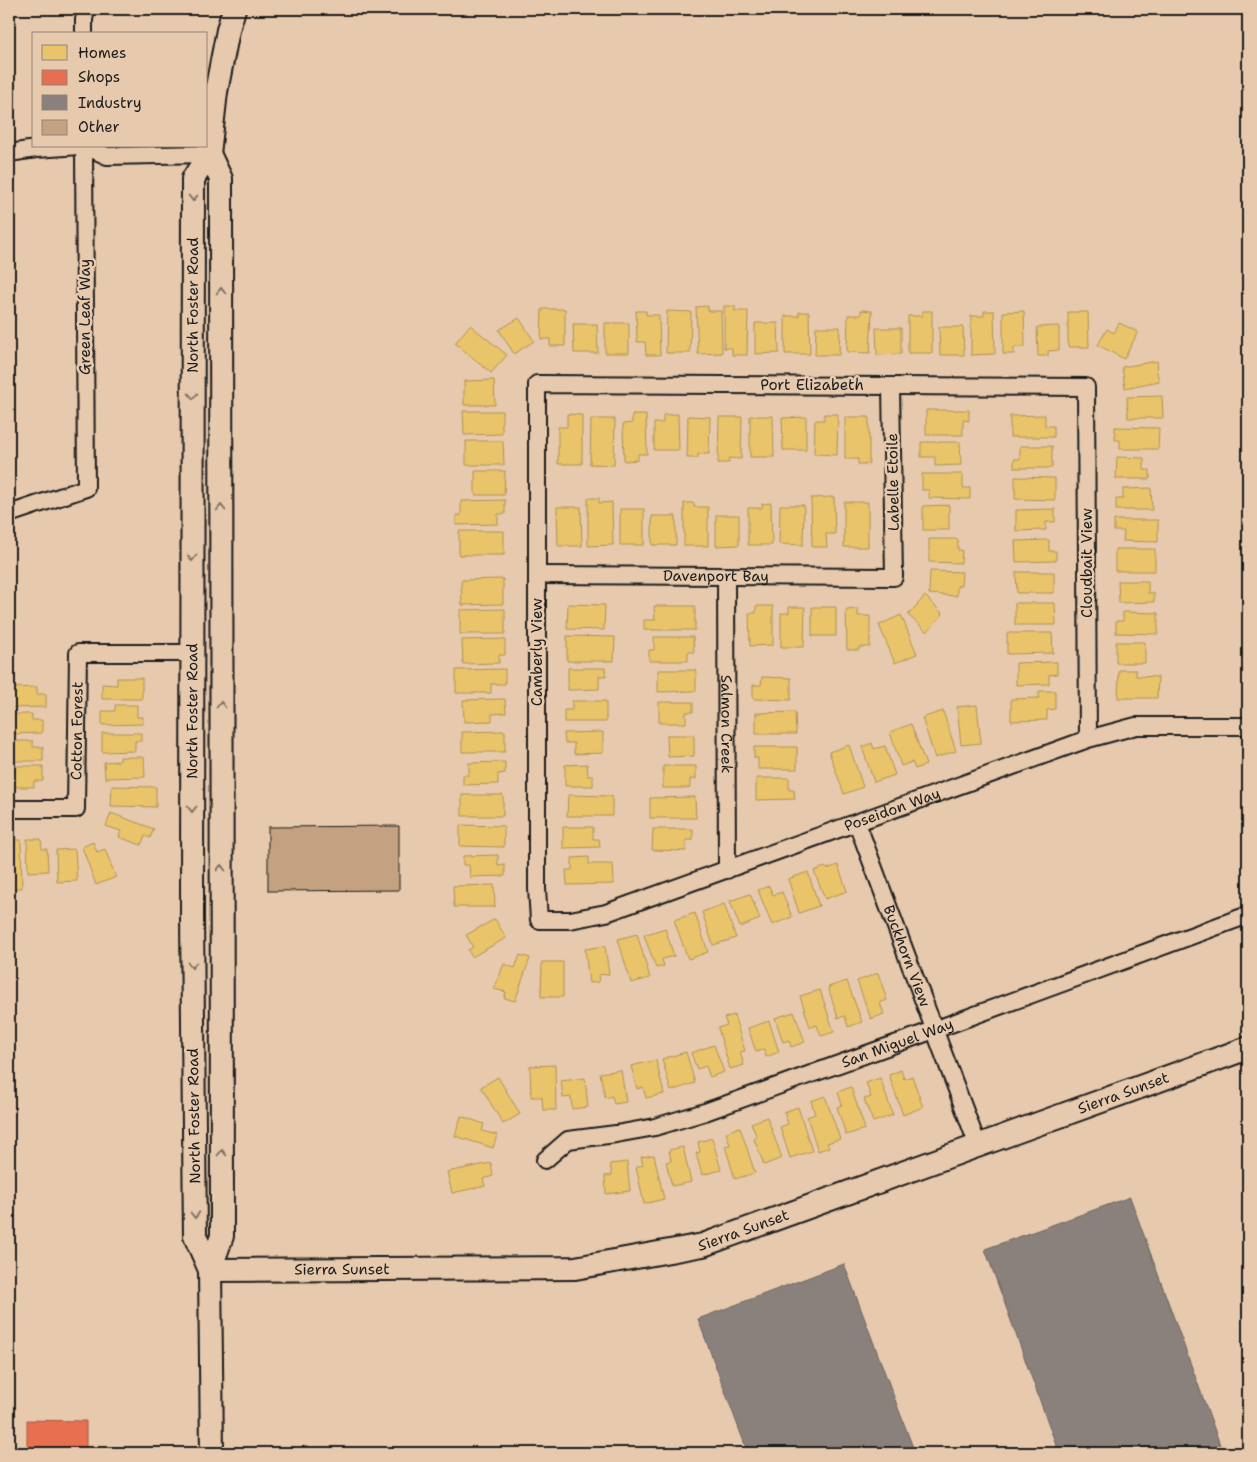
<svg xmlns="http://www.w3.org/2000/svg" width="1257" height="1462" viewBox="0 0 1257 1462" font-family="'Shantell Sans',sans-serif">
	<rect width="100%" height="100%" fill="#e7caae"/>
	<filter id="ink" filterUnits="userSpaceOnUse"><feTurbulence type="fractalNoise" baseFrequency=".02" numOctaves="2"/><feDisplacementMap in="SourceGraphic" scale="10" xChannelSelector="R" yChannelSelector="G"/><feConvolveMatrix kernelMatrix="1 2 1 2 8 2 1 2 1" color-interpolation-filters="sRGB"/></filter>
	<g filter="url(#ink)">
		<path fill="#e9c46a" stroke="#ac9253" d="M708 306V311H721L722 353 698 354 696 307Z
			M724 306H735V311H748L747 355H732V348H724Z
			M542 309H565V346H550V339H541Z
			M861 310 872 311 870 353 847 352 848 315H861Z
			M636 311H646V315H659L660 355H646L645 342H637Z
			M667 311 691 312 690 353H666Z
			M922 311H932V353H908V316H922Z
			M984 311H994L995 354 971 355V316H984Z
			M1024 311 1025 347H1014V354H1003V312Z
			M799 312H809L810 354H785V316H799Z
			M1068 312H1088L1089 347H1068Z
			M519 318 534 341 514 354 499 330Z
			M605 323H629V353H605Z
			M755 323H778L779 353 755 354Z
			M1119 323 1138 332 1124 359 1098 345 1107 329 1114 333Z
			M573 324H597L598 353H574Z
			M470 325 507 355 491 373 455 343Z
			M1059 326V350L1048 351V356H1038L1037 327Z
			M816 327H840L839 355H815Z
			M939 327H963L964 355H940Z
			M876 328H901V354L877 355Z
			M1157 361 1158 368H1156L1159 381 1125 388 1122 367Z
			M494 380 495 405H464V381Z
			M1162 396 1163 418H1128L1127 397Z
			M926 410H969V421L963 420V435H926Z
			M463 411H502V434L464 435Z
			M567 414 582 415V464H558V427H567Z
			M678 414 679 450H654V423H663V415Z
			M824 414H838L837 455 814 454 815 420H824Z
			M632 415H646L647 454H638V460L624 461 623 424 632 423Z
			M1045 415V426H1054V437H1010V416Z
			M688 416 710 417 709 454H698V458H687Z
			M750 416H773L774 457H750Z
			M719 417H742L741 459 729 458V463H718Z
			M806 417V450H783L782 418Z
			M845 417H869V464H858V459H845Z
			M591 419H615L614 465 590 464Z
			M1115 427 1159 428 1158 449H1120V440H1115Z
			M466 441H503L504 465H466Z
			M921 442H960L961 465 935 466V457H921Z
			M1020 446H1052V468H1014V459H1020Z
			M1117 457 1144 458V470H1150V479H1116Z
			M475 471H505L504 495H475Z
			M922 474H963V488H970V499L929 498V490H922Z
			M1015 477 1055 478V500L1015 499Z
			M1151 488 1152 510H1116V499H1123V489Z
			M834 497 835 534H826L827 547H812L811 498Z
			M588 498H599V503L612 502 613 545 588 546Z
			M505 500V514H498V524L456 525V515H461V501Z
			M844 502H868V547H844Z
			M684 503H694V507H708V546H684Z
			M771 503 772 545H748V508H762V504Z
			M780 505H804L803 545 779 544Z
			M949 505V530H923V506Z
			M557 507H581L582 546H558Z
			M620 509H644V545H620Z
			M1055 509V522H1046V530L1016 531V510Z
			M716 515H739V545L716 546Z
			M652 516H676V545H652Z
			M1114 520H1158V542L1123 541 1124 531H1114Z
			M459 531H504V555H459Z
			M929 539H958V550H962L961 563 929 562Z
			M1049 540V551H1056V561L1016 562 1015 541Z
			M1115 549H1155V571H1115Z
			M930 571 962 572 961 586H957V596L929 594Z
			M1016 572H1054V593H1017Z
			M503 579V604L462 605 461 580Z
			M1118 581H1148V593H1154V602L1119 603Z
			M925 596 943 614 927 632 908 615Z
			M1015 603H1055L1056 625H1015Z
			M568 604 605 605 604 630 567 629Z
			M654 606H695V630H644V620H655Z
			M756 606H773V645L750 646 749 613H756Z
			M789 607H805L804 647H781V613H789Z
			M812 607H836V636H812Z
			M505 609V634H460V610Z
			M858 609V616H870V647H859V650H847L846 610Z
			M1123 612 1158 613V634L1116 633V621H1123Z
			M901 615 917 654 895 663 879 625Z
			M1007 633H1052L1053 653 1007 654Z
			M567 636 615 637 614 661H567Z
			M654 637H693L694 652H688V661H649V650H654Z
			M505 639V655H499V663L463 664 462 640Z
			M1116 642H1145V663H1116Z
			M1057 662V674L1049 675V684L1016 685V663Z
			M568 668H605L606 676H599V689L568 690Z
			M505 669V684H491V693H456V670Z
			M658 670H696V691L658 692Z
			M1119 670H1136V676L1158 677 1157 698H1118Z
			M762 677 791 678V700L753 699V685H761Z
			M117 678H142V699H102V684L117 685Z
			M37 687V694H46V707L9 708V688Z
			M1039 691H1055V709L1047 710V720L1011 721V699L1039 698Z
			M505 699 506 713 492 714V721L464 722 463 700Z
			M572 701H606V722H564V710H572Z
			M659 702H693V712H686V723H659Z
			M115 705H137V717H143V724L102 725V711H115Z
			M977 705 981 743 961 745 957 707Z
			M943 711 956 751 935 758 922 718Z
			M795 712 796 734H756V713Z
			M10 714H32V720H42V733L10 734Z
			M911 724 926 765 915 769 912 762 901 766 890 732Z
			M505 731V752H462V732Z
			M603 732V753L574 754V743H565L564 733Z
			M102 733H141V741H135V751L102 752Z
			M667 735H694V756L668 757Z
			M9 741H33V747H43V761H9Z
			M872 743 874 749 885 746 895 775 874 782 862 747Z
			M849 745 863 787 844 794 829 752Z
			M754 747H797V769H758V758H754Z
			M120 757H144L145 777 105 778 104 762 120 761Z
			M505 762V773L498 774V784L463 785V775H469V763Z
			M587 764 588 776H593V786H565V765Z
			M9 766H43V781H34V787H9Z
			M663 766H696V779H690V788H663Z
			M756 778H789V790H794L795 799 756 800Z
			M112 786 156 787V807L111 806Z
			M462 795H503V816H462Z
			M568 795 612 796V816H567Z
			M695 797 696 818H650V798Z
			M111 813 154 829 150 838 145 836 141 845 119 837 121 831 106 826Z
			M460 825 504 826V847L460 846Z
			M563 827H593V839H599L600 847 563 848Z
			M653 829H693V840H686V851L652 850Z
			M27 839H41L42 849H47L48 871 28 872Z
			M9 840H21L22 888H9Z
			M93 842 97 852 105 849 116 877 96 885 82 847Z
			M75 849 77 881 57 882 56 850Z
			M498 855V866L505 865V876L470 877 469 865H463V856Z
			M589 857V864H613L614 884 567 885 566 870H572V858Z
			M838 865 847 891 825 899 814 871 825 867 827 869Z
			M808 872 819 906 799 913 788 879Z
			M494 885 495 907H454L453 886Z
			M769 886 773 895 782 892 792 917 772 925 758 890Z
			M750 894 760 919 740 927 730 901Z
			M724 904 736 938 713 945 702 912Z
			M695 913 708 952 688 959 674 920Z
			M495 919 506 938 472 957 468 950 473 947 466 935Z
			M665 928 674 956 662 959 664 966 656 968 644 935Z
			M637 934 650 978 631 983 618 939Z
			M605 946 609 974 598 975 599 982 589 983 585 949Z
			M520 955 530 958 515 1001 504 998 506 992 494 989 504 964 515 968Z
			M542 962H563V997H541Z
			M878 973 887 1000 880 1003 884 1014 871 1019 857 981Z
			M847 981 862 1022 848 1027 845 1016 838 1018 828 987Z
			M820 990 834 1032 821 1036 817 1025 810 1027 800 996Z
			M794 1012 805 1042 791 1047 789 1040 783 1042 775 1018Z
			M734 1015 745 1051 740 1052 744 1065 730 1069 718 1028 727 1025 724 1018Z
			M769 1021 779 1052 766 1057 764 1049 756 1052 748 1028Z
			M714 1045 724 1072 710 1077 706 1066 697 1069 691 1053Z
			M686 1052 695 1083 671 1091 662 1059Z
			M656 1060 664 1094 646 1098 643 1087 637 1089 631 1066Z
			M555 1065 556 1110H543L542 1097H531L530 1066Z
			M621 1070 626 1102 614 1104 612 1096 605 1098 600 1073Z
			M901 1070 904 1079 912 1076 923 1107 903 1115 889 1075Z
			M498 1077 520 1114 503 1124 481 1087Z
			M585 1078 588 1107 572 1109 571 1097 563 1098 561 1081Z
			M880 1078 893 1115 873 1122 864 1099 871 1097 866 1083Z
			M851 1087 865 1129 846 1135 837 1107 842 1105 838 1092Z
			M825 1096 840 1139 827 1143 829 1147 818 1151 807 1117 815 1114 811 1101Z
			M798 1107 812 1151 790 1158 780 1127 788 1124 784 1112Z
			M461 1116 484 1124 482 1131 497 1135 493 1148 455 1136Z
			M767 1117 782 1158 764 1165 754 1139 757 1137 751 1123Z
			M740 1127 755 1173 735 1179 725 1146 730 1145 726 1132Z
			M712 1138 721 1170 702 1175 696 1153 700 1152 698 1142Z
			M683 1147 691 1182 672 1186 666 1162 671 1161 669 1150Z
			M654 1155 664 1199 644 1204 636 1167 643 1165 641 1157Z
			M627 1162 630 1191 606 1194 605 1176 612 1175 610 1164Z
			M491 1163 493 1176 483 1179 485 1186 452 1193 447 1172Z"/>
		<path fill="#e76f51" stroke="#aa5641" d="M27 1420 86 1421V1453H27Z"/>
		<path fill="#8a817c" stroke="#69635f" d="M1130 1197 1223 1453H1059L985 1249Z
			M844 1264 915 1453H748L698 1319Z"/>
		<path fill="#c4a281" stroke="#1c1c1c" d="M399 826V890L268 891V827Z"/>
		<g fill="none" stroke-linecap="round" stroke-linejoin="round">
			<defs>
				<g id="street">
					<path d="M84 34V20L86 9"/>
					<path d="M85 146 107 156 209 154"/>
					<path d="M9 153 36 149 80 146"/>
					<path d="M9 514 86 488 84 146"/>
					<path id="s1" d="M537 575 894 577 891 386"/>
					<path id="s2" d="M726 576 727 870"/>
					<path id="s3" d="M1088 739 1086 387 537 384V889L539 920H570L606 913 1088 739 1136 726H1248"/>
					<path id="s4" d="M9 809H76L78 653H192"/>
					<path id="s5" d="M857 823 978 1146"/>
					<path id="s6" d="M545 1160 568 1140 616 1134 655 1127 705 1112 934 1030 1248 915"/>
				</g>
				<g id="secondary">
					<path d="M209 154 221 179 222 1236 210 1270 212 1453"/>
					<path id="s7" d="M210 1270 195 1236 192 916 193 179 209 154 216 92 228 30 234 9"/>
					<path id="s8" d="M210 1270 575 1268 703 1245 1248 1048"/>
				</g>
			</defs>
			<use href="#street" stroke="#1c1c1c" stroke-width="20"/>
			<use href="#secondary" stroke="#1c1c1c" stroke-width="26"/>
			<use href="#street" stroke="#e7caae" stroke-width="16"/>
			<use href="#secondary" stroke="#e7caae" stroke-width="22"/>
		</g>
		<defs><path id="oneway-chevron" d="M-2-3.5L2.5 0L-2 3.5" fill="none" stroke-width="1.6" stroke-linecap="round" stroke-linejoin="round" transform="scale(1.25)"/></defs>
		<g stroke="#827365">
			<use href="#oneway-chevron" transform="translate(193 198) rotate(90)"/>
			<use href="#oneway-chevron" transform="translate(221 291) rotate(-90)"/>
			<use href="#oneway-chevron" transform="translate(193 396) rotate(90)"/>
			<use href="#oneway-chevron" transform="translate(221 508) rotate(-90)"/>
			<use href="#oneway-chevron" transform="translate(192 558) rotate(90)"/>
			<use href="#oneway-chevron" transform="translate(221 705) rotate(-90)"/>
			<use href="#oneway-chevron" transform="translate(192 809) rotate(90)"/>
			<use href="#oneway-chevron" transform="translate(221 868) rotate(-90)"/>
			<use href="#oneway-chevron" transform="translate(192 965) rotate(90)"/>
			<use href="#oneway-chevron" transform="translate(222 1153) rotate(-90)"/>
			<use href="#oneway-chevron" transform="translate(195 1215) rotate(89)"/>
		</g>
	</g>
	<g text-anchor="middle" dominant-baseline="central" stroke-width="5" stroke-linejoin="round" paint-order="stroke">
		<g font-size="15" fill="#1c1c1c" stroke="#e7caae">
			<text stroke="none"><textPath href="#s7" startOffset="968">North Foster Road</textPath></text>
			<text transform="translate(85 317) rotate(-90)">Green Leaf Way</text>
			<text x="812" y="385">Port Elizabeth</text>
			<text transform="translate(893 482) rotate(-91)">Labelle Etoile</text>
			<text transform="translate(1087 563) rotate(-90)">Cloudbait View</text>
			<text stroke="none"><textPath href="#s1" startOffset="179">Davenport Bay</textPath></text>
			<text transform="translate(537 652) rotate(-90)">Camberly View</text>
			<text stroke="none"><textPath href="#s7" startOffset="562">North Foster Road</textPath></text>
			<text stroke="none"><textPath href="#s2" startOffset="148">Salmon Creek</textPath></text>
			<text stroke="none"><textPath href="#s4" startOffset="145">Cotton Forest</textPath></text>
			<text stroke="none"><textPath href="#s3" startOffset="1809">Poseidon Way</textPath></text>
			<text stroke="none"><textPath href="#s5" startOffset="142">Buckhorn View</textPath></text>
			<text stroke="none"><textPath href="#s6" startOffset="375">San Miguel Way</textPath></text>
			<text stroke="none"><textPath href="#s8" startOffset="942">Sierra Sunset</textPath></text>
			<text transform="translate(194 1116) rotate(-91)">North Foster Road</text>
			<text stroke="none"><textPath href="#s8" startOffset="538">Sierra Sunset</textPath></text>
			<text stroke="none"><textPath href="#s8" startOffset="132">Sierra Sunset</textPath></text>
		</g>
	</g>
	<rect width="1257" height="1462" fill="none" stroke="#e7caae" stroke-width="30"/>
	<rect x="15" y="15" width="1227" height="1432" fill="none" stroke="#1c1c1c" stroke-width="2" filter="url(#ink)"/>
	<rect x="32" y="32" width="175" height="115" fill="#e7caae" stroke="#968474"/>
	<rect x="42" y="45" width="25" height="15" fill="#e9c46a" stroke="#968474"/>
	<text x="78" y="58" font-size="15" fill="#1c1c1c">Homes</text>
	<rect x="42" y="70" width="25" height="15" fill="#e76f51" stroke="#968474"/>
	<text x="78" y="82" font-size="15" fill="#1c1c1c">Shops</text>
	<rect x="42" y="95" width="25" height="15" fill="#8a817c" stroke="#968474"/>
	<text x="78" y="108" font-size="15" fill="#1c1c1c">Industry</text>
	<rect x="42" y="120" width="25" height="15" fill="#c4a281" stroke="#968474"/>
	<text x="78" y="132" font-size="15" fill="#1c1c1c">Other</text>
</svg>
